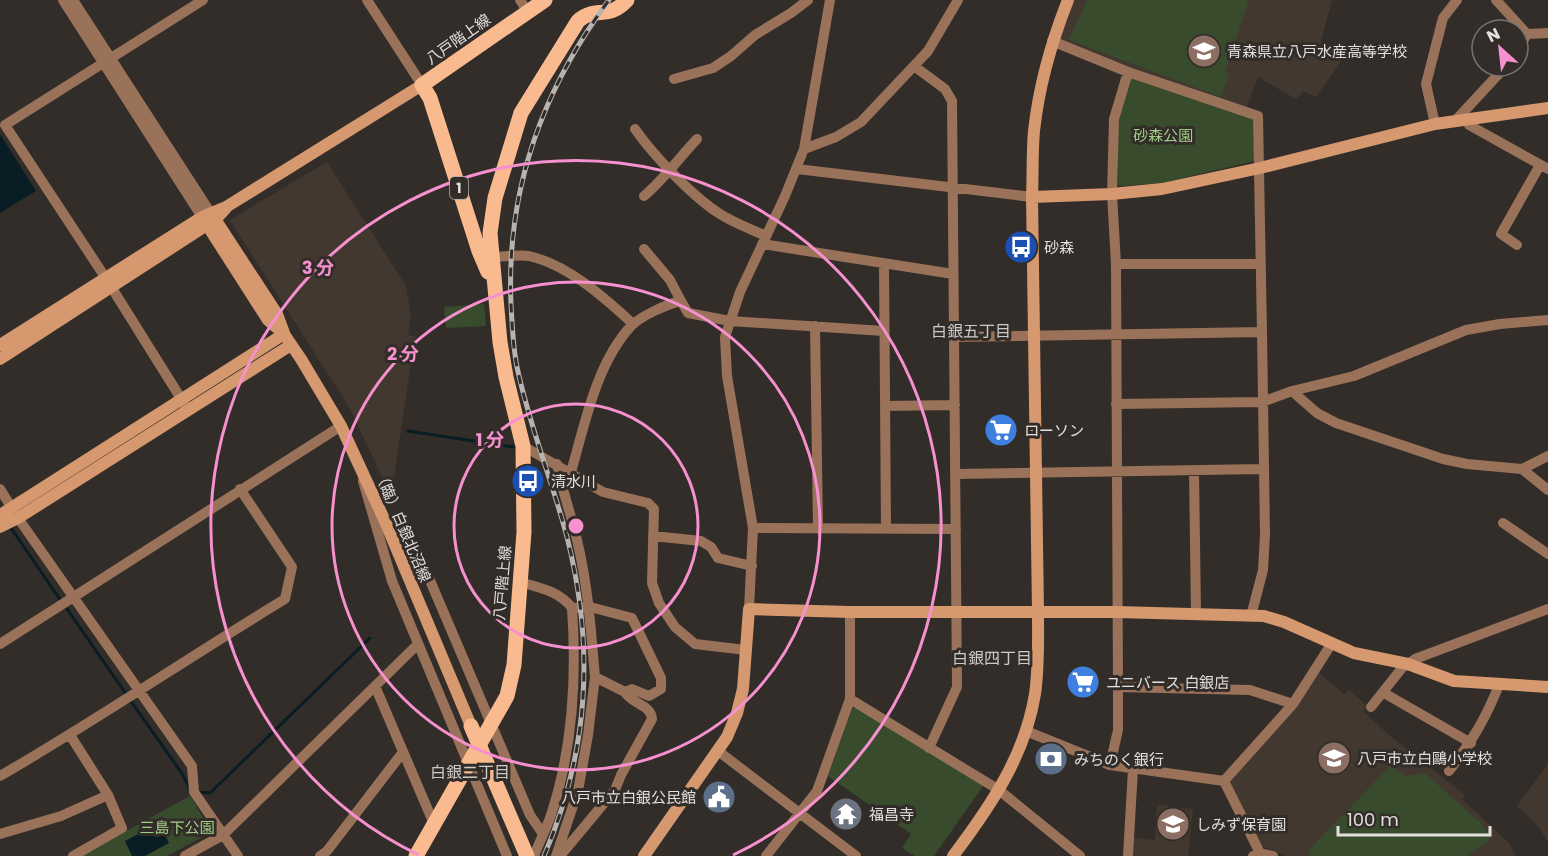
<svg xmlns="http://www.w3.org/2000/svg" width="1548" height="856" viewBox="0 0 1548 856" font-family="Poppins,'Noto Sans JP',sans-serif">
	<rect width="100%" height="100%" fill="#322d29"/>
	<path fill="#423830" d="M1068 0H1332L1320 45 1344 57 1316 97 1304 91 1296 99 1258 77 1245 112 1052 41Z
		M327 162 406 286 411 316 408 335 415 336 391 497 351 410 231 222V219Z
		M1319 673 1344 694 1349 690 1367 706 1363 711 1390 736 1465 795 1462 799 1509 843 1516 856H1286L1261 846 1230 783V780Z
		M1548 764V842L1538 826 1517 806Z
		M1157 805 1193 809 1188 856H1131L1133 838 1155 840Z"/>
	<path fill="#384b2d" d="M1087 0H1249L1225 72 1229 74 1221 97 1069 40Z
		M1133 77 1251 117 1255 121 1256 158 1251 162 1161 183 1122 186 1118 185V120L1129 80Z
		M484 304 486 326 446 328 444 307Z
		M856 707 983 786 934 856H915L902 848 911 834 828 776 852 709Z
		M1390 766 1405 776 1425 773 1482 824 1490 835 1488 842 1467 856H1310L1308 851Z
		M190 796 210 829 208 834 167 856H80Z"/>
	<path fill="#081d24" d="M0 134 36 191 0 213Z
		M159 823 169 843 145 856H132L125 841Z"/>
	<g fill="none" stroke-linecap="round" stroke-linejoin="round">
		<path stroke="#081d24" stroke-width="3" d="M408 431 514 447
			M9 525 61 601
			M65 606 126 694
			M130 700 183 775 191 791
			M197 792 210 793 370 638"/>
		<path stroke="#997259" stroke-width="10" d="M63 0 202 217
			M73 0 210 212
			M367 0 422 85
			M520 0 528 12
			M1496 0 1527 34
			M1518 50 1527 34 1548 33
			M914 66 945 89 952 101 957 687 929 748
			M674 79 713 68 731 56 755 35 791 13 808 0
			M1468 118 1469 125 1548 169
			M1456 120 1506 66
			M1435 124 1426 84 1443 18 1457 0
			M635 129C653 155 693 197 720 214 734 223 751 229 766 236
			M804 149 836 137 861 122 928 51 958 0
			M797 169 1032 197
			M644 196C664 179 679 158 697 139
			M762 244 953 274
			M1517 245 1501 234 1540 165
			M644 249 670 280 681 301
			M492 257C504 257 517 254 529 256 568 265 604 297 633 324
			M884 264 886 529
			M1116 264H1260
			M815 326 818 529
			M954 337 1262 332 1258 116 1128 72 1052 41
			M1292 391 1317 413 1336 423 1443 459 1467 464 1522 469 1548 490
			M1116 404 1262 402 1292 391 1354 376 1466 330 1500 324 1548 320
			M185 405 105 277 5 125 203 0
			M886 406 955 405
			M523 446 603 492 648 503 654 509 652 583 659 603 675 627 695 644 746 650
			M557 464C562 490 571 514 577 540 588 585 591 631 595 677
			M1522 469 1548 456
			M1194 471 1196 613
			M571 472C585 424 596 364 631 326 641 316 667 304 681 301L688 313 730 321 884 331
			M956 474 1263 469
			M363 481 392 581 507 856
			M0 489 18 518 192 766 194 792 238 856
			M384 519 406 537 426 571 530 815 543 834
			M1503 523 1548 554
			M753 528 956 529
			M653 536 701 541 711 547 718 558 752 566
			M520 582C540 588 559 591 572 608L590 607 632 618 661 678V689L649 696 632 689 625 692C631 704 651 704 652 719L621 775 615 790 560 856
			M749 609 753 528 727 376 725 337 740 292 785 196 804 149 830 0
			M1251 616 1263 570 1265 535 1262 332
			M0 644 341 426
			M375 686 434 824
			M1118 687 1250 690 1293 704
			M1384 693 1471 743
			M850 699 999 790 1080 856
			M1371 707 1402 668 1415 659 1548 609
			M1026 731 1110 765 1224 781
			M70 735 108 795 122 828 73 856
			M718 751 856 856
			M1110 765 1118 730V687L1116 264 1112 194 1114 119 1128 72
			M1449 771C1472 741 1485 720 1499 685
			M0 776C97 720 189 657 285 599L292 567 240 489
			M0 834 61 816 108 795
			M1260 853 1224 781 1293 704 1332 643
			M185 856 223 835 418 644
			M320 856 327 851 403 752
			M534 856C539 843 545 831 550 818 573 750 577 679 572 608
			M556 856 578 791 588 735 595 677 625 692
			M766 856 817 791 850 699V612
			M1128 856 1133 769
			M1253 856 1260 853 1273 856"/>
		<path stroke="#d6986e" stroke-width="12" d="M1032 197 1112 194 1162 189 1260 168 1435 124 1548 108
			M211 213 277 314 284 333
			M202 217 268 320 284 334 301 359 341 426 384 519 471 726
			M0 345 202 217 226 207 422 85
			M0 359 216 219 226 208
			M0 515 284 334
			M0 527 18 518 291 345
			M644 856 727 737 737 713 743 689 749 609 850 612H1117L1264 616 1284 622 1354 653 1408 664 1454 681 1548 687
			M953 856C990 807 1025 756 1035 694 1039 667 1038 639 1038 611L1032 197C1033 175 1032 153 1034 131 1039 85 1051 43 1068 0"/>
		<path stroke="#faba8f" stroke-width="15" d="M488 272 479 251 430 98 422 85 545 0
			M416 856 507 696 514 665 524 532 523 446 506 377 500 342 490 233 495 198 521 113 578 21C596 5 608 21 627 0"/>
		<defs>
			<path id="rail" d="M544 856C589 751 595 648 567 537 552 480 529 425 517 367 513 347 512 325 511 304 506 191 542 90 609 0"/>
		</defs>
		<use href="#rail" stroke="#b7b3b0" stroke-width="5"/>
		<use href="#rail" stroke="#322d29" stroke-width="3" stroke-dasharray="9" stroke-linecap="butt"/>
		<path stroke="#faba8f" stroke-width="15" d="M471 726 527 856"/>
	</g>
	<g fill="none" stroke="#f690cf" stroke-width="3">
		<circle cx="576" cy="526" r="122"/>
		<circle cx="576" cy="526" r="244"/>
		<path d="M419 855A365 365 0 1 1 733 855"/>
	</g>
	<defs>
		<symbol id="school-disc" viewBox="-11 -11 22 22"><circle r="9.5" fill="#8d6e63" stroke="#322d29"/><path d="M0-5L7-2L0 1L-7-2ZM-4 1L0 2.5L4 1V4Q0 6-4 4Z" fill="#fff"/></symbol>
		<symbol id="bus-disc" viewBox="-11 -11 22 22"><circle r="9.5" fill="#1a4fb4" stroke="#322d29"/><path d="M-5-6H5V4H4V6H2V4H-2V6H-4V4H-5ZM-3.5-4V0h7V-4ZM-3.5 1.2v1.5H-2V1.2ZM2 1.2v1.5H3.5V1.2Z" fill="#fff"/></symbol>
		<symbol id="supermarket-disc" viewBox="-11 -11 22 22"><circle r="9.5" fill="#3f7fe0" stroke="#322d29"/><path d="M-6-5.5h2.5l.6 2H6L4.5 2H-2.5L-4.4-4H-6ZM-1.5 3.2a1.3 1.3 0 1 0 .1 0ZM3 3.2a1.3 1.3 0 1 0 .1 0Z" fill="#fff"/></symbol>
		<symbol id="bank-disc" viewBox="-11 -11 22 22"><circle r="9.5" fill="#5c6f8a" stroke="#322d29"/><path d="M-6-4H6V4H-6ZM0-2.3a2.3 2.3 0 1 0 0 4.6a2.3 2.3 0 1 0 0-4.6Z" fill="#fff"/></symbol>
		<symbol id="civic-disc" viewBox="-11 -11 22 22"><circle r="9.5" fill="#5c6f8a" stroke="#322d29"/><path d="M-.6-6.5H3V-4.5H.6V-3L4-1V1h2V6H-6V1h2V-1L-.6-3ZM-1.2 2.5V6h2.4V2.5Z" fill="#fff"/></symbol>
		<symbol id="temple-disc" viewBox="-11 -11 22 22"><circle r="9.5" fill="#6b7280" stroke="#322d29"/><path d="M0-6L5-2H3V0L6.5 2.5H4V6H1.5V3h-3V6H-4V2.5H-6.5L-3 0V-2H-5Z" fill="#fff"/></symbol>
	</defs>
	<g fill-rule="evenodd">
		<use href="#school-disc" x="1185" y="32" width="38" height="38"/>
		<use href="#bus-disc" x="1002" y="228" width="38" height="38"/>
		<use href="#supermarket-disc" x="982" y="411" width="38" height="38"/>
		<use href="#bus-disc" x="509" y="462" width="38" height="38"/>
		<use href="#supermarket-disc" x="1064" y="663" width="38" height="38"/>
		<use href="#school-disc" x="1315" y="739" width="38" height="38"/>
		<use href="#bank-disc" x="1032" y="740" width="38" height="38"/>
		<use href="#civic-disc" x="700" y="778" width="38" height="38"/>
		<use href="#temple-disc" x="827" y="795" width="38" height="38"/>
		<use href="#school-disc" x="1154" y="805" width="38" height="38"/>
	</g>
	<g text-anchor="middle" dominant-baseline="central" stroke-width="6" stroke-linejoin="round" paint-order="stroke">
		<rect fill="#322d29" stroke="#aeaaa7" stroke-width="1.5" x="450" y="177" width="18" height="22" rx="4.5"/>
		<g font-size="14" font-weight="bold" fill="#e3dfdd">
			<text x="459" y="188">1</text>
		</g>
		<g font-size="15" fill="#e3dfdd" stroke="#322d29">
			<text transform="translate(458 39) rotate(-35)">八戸階上線</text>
			<text transform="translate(403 526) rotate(67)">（臨）白銀北沼線</text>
			<text transform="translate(502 583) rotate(-85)">八戸階上線</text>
		</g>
		<g font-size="15" fill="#e3dfdd" stroke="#322d29" text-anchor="start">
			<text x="1227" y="51">青森県立八戸水産高等学校</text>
			<text x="1044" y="247">砂森</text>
			<text x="1024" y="430">ローソン</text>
			<text x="551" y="481">清水川</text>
			<text x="1106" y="682">ユニバース 白銀店</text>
			<text x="1357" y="758">八戸市立白鷗小学校</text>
			<text x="1074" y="759">みちのく銀行</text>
			<text x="696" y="797" text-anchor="end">八戸市立白銀公民館</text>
			<text x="869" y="814">福昌寺</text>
			<text x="1196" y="824">しみず保育園</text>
		</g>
		<g font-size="15" fill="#a2cd86" stroke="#322d29">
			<text x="1163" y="135">砂森公園</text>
			<text x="177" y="827">三島下公園</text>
		</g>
		<g font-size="16" fill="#cfc9c5" stroke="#322d29">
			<text x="971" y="331">白銀五丁目</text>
			<text x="992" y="658">白銀四丁目</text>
			<text x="470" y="772">白銀二丁目</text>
		</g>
	</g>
	<circle cx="576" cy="526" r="9" fill="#f690cf" stroke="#322d29" stroke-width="3"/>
	<g font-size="18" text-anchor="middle" font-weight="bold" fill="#f690cf" stroke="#322d29" stroke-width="6" stroke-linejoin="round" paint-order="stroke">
		<text x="318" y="274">3 分</text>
		<text x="403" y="360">2 分</text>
		<text x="490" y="446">1 分</text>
	</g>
	<g transform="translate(1500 48) rotate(333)"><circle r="28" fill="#322d29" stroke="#797471" stroke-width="1.5"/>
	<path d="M0-4.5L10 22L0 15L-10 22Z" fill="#f690cf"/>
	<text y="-9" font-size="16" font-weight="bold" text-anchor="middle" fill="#e3dfdd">N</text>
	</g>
	<path d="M1338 826v9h152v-9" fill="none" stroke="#e3dfdd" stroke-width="3"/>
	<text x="1347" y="826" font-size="18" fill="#e3dfdd" stroke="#322d29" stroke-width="4.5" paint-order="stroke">100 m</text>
</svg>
